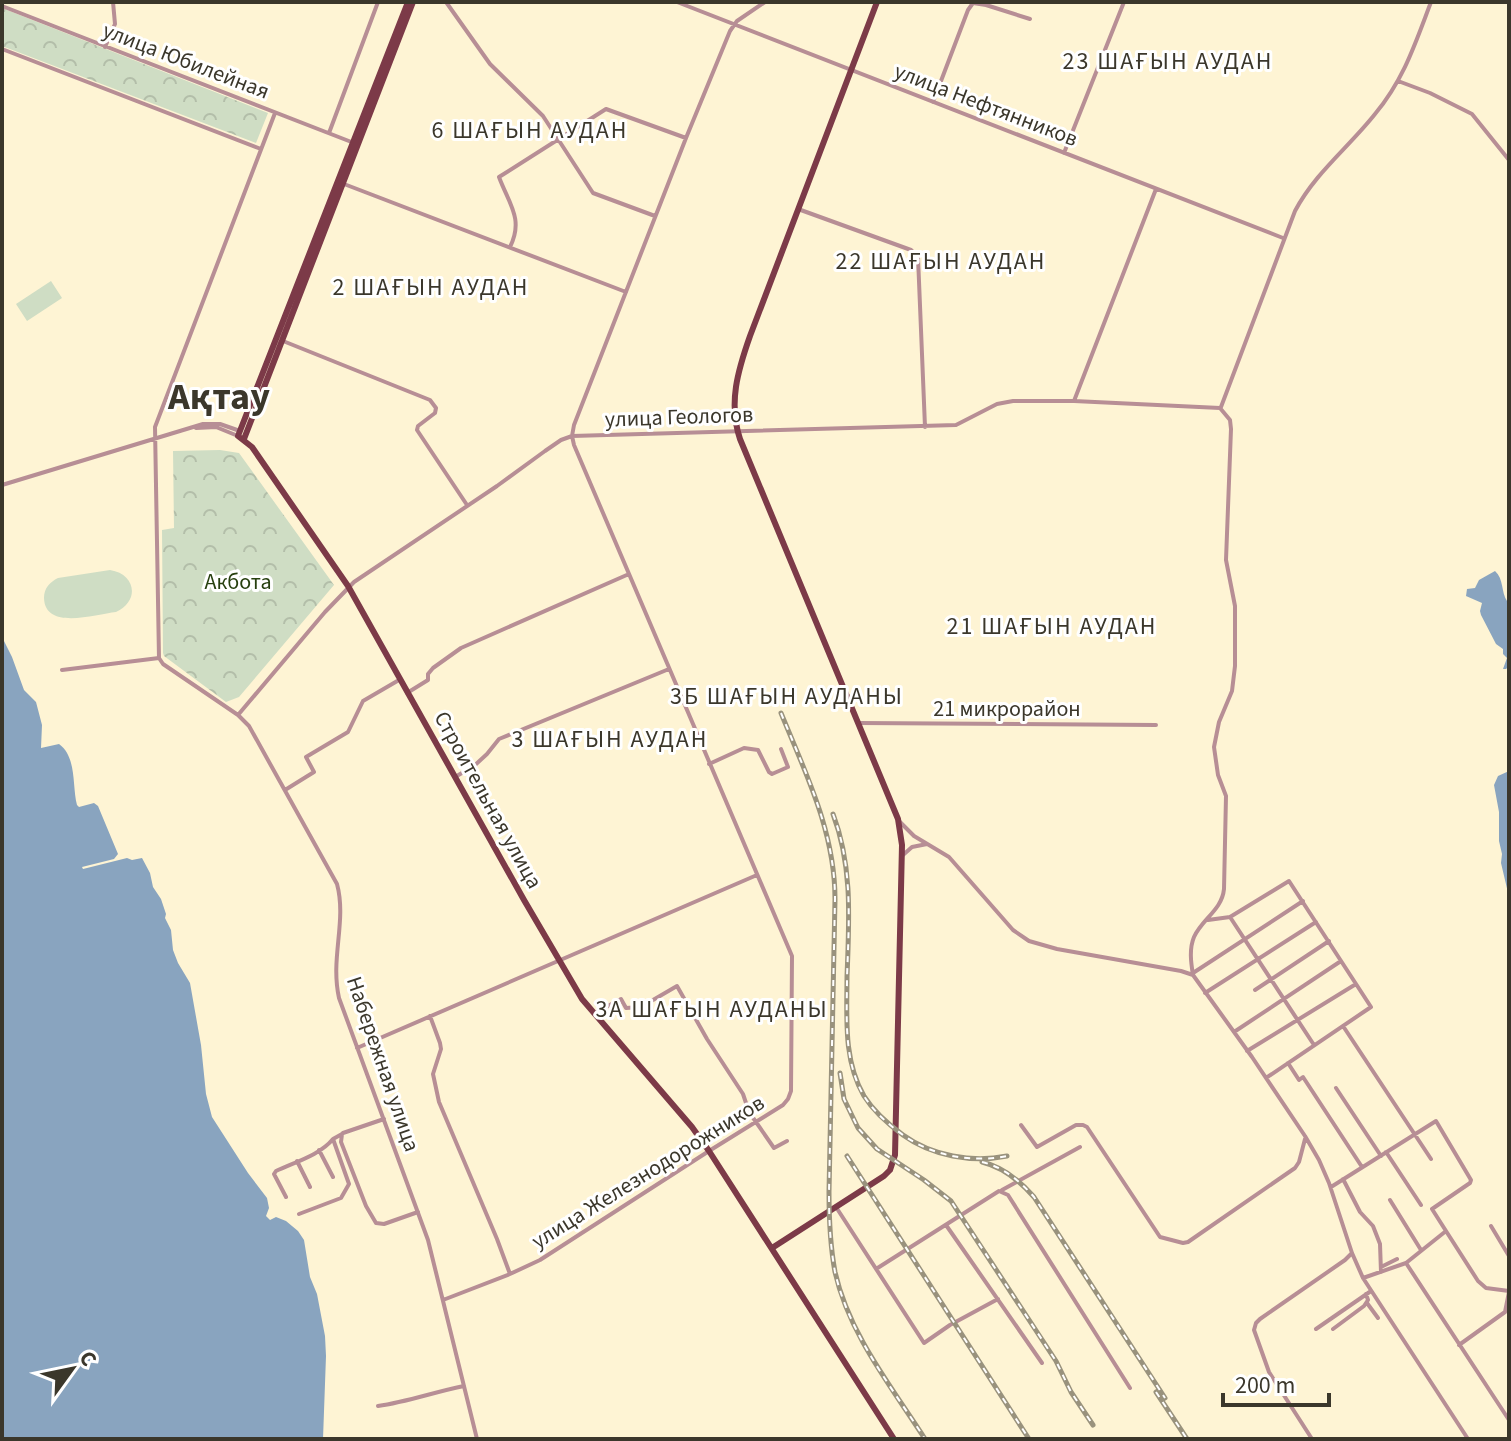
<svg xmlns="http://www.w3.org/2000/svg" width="1511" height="1441" viewBox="0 0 1511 1441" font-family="'Source Sans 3',sans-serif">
	<defs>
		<pattern id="park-crowns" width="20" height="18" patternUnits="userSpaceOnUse" patternTransform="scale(2)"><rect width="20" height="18" fill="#cfddc4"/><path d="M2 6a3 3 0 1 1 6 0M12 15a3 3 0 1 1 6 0" fill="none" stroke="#b3bea9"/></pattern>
	</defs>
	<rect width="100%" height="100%" fill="#fef4d4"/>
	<path fill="url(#park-crowns)" d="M2 8 268 113 256 143 2 46Z
		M220 450 239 453 334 585 239 697 226 702 164 656 163 653 162 530 174 528 173 451Z"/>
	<path fill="#cfddc4" d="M51 281 62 298 27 321 16 304Z
		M110 570C136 574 140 601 116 612 96 614 45 631 44 598 44 588 50 582 58 578Z"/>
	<path fill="#89a4bf" d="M1495 571C1504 579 1501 592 1507 601H1509V666L1506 669H1503L1507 658 1503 654V649L1496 644 1481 615 1480 611 1482 603 1466 596 1467 589 1475 588 1479 580Z
		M2 637 12 657 24 690 36 702 42 725 41 748 59 744C77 757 72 786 77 805L79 807 94 803 98 806 118 854 114 859 82 867 83 869 127 858 132 860 142 858 150 873 153 887 161 899 166 914 165 918 171 930 173 950 178 963 190 983 201 1045 206 1094 212 1117 248 1173 267 1198 269 1208 266 1216 270 1220 276 1217 286 1221 298 1231 304 1240 310 1277 317 1294 325 1336 326 1356 323 1439H2Z
		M1509 771V897L1501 863 1502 854 1499 841V812L1494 785 1498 776Z"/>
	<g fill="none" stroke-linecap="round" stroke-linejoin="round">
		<path stroke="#b78e95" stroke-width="4" d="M242 2H250
			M446 2 490 64 543 116 593 193 655 216
			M677 2 1283 238
			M2 6 354 143
			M105 47 115 24 113 2
			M2 49 261 149
			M1398 81 1430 93 1472 114 1509 160
			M933 102 968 10 973 3 986 5 1030 19
			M275 113 155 427 159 658 163 664 238 715 249 726 337 884C347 921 330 958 339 998L428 1240 477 1439
			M329 133 378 2
			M1064 153 1124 2
			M344 184 626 292
			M798 209 911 250 918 257 925 427
			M510 247C524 219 509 204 499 177L606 109 686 138
			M283 341 430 400 436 408 435 413 418 426 417 430 467 505
			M1074 401 1156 189
			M1221 407 1295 211C1315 173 1349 147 1375 114 1404 79 1415 44 1431 2
			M196 428 216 427 238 436
			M2 485 203 424H220L240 431
			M62 670 159 658
			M407 693 428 680V674L433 668 461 648 629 574
			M238 715 325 612 354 582 497 486 545 451 561 440 572 436 956 425 997 404 1013 401H1074L1220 408
			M858 723 1156 725
			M709 764 744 748 758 750 769 772 772 774 788 767 781 749
			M455 777 474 766 487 754 499 739 669 669
			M285 790 314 772 306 757 348 732 363 701 399 680
			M899 821 914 836 949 857 1013 930 1029 941 1057 949 1181 971 1193 975 1252 1057 1305 1136 1319 1160 1329 1183 1352 1253 1363 1278 1468 1439
			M903 855 912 847 927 844
			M1230 917 1314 1045
			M1208 920 1230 917 1289 881 1371 1007 1266 1078
			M1193 973 1303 901
			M1193 975C1191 963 1189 949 1194 937 1202 919 1222 910 1224 889L1226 796 1218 775 1214 747 1219 722 1232 691 1235 666V606L1226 560 1231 429 1230 420 1220 408
			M1255 990 1329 941
			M1205 993 1316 922
			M595 1013 621 999 626 1008 641 1007 677 986 707 1039 743 1094 749 1112 774 1148 787 1141
			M430 1016 440 1043 441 1049 433 1074 439 1102 497 1239 510 1274
			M1343 1026 1431 1159
			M1234 1032 1341 961
			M357 1048 757 875
			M1247 1051 1356 984
			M1288 1063 1299 1080 1303 1077 1362 1167
			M1336 1088 1381 1156
			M384 1119 343 1133 342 1134 341 1142 366 1206 376 1223 384 1224 418 1212
			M1021 1125 1037 1147 1076 1125H1083L1087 1127 1160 1237 1183 1243 1188 1242 1295 1168 1299 1162 1305 1139
			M319 1150 333 1177
			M1386 1152 1421 1205
			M297 1161 310 1187
			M1343 1179 1360 1212 1373 1226 1380 1244 1381 1272
			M1331 1187 1436 1121 1471 1180 1470 1183 1432 1209 1446 1231
			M1002 1190 1080 1147
			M286 1197 274 1174 276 1171C295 1162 320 1155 333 1139
			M1390 1200 1421 1250
			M836 1207 924 1343 950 1325 998 1299
			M299 1214 341 1198 349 1184 333 1139 342 1134
			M946 1225 1042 1363
			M1491 1226 1509 1256
			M1406 1263 1509 1420
			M1381 1267 1397 1259
			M876 1269 999 1191 1008 1195 1130 1388
			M1363 1278 1406 1263 1446 1231 1478 1281 1486 1288 1509 1291
			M443 1300 510 1274 540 1260 709 1151 783 1105 788 1099 791 1091 792 956 574 445 572 436 574 425 686 138 730 31 737 21 765 2
			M1367 1303 1378 1318
			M1316 1329 1371 1291
			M1333 1329 1364 1306 1368 1300 1366 1294
			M1459 1345 1505 1312 1509 1292
			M378 1406C407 1402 434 1392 464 1386
			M1312 1439 1269 1372 1254 1330 1256 1323 1260 1319 1345 1260 1352 1253"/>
		<path stroke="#7c3a48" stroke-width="6" d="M408 2 238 436 252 447 348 586 524 900 582 999 692 1127 709 1151 894 1439
			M244 439 413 2
			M772 1248 884 1176 890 1170 895 1155 902 845 898 819 740 439C728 403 738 370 750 336L877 2"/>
		<defs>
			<path id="rail" d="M781 713C806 774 835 832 835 899L829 1192C829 1219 830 1245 835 1272 849 1334 891 1386 925 1439
				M833 814C853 867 849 921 847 977 847 1017 843 1060 864 1096 874 1112 888 1124 903 1135 932 1156 972 1163 1007 1156
				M840 1073 844 1099 858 1128 877 1149 924 1180 951 1201 1056 1361 1071 1392 1093 1425
				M847 1156 1029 1439
				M982 1162C1003 1167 1020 1181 1034 1197L1165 1398
				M1156 1392 1187 1439"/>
		</defs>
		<use href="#rail" stroke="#99927d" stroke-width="5"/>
		<use href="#rail" stroke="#fff" stroke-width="2" stroke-dasharray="6" stroke-linecap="butt"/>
	</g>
	<g text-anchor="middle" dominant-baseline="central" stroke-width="6" stroke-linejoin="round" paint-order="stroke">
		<g font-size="22" fill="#3b372b" stroke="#fff">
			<text transform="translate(186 61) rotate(21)">улица Юбилейная</text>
			<text transform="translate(986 105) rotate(21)">улица Нефтянников</text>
			<text transform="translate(679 417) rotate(-2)">улица Геологов</text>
			<text x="1007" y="709">21 микрорайон</text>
			<text transform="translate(488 800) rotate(61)">Строительная улица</text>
			<text transform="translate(383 1064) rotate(71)">Набережная улица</text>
			<text transform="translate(648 1172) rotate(-32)">улица Железнодорожников</text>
		</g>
		<g font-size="22" fill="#27400f" stroke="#fff">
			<text x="238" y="582">Акбота</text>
		</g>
		<g font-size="24" letter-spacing="2" fill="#3b372b" stroke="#fff">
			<text x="1168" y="61">23 ШАҒЫН АУДАН</text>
			<text x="530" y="130">6 ШАҒЫН АУДАН</text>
			<text x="941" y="261">22 ШАҒЫН АУДАН</text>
			<text x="431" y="287">2 ШАҒЫН АУДАН</text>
			<text x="1052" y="626">21 ШАҒЫН АУДАН</text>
			<text x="787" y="696">3Б ШАҒЫН АУДАНЫ</text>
			<text x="610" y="739">3 ШАҒЫН АУДАН</text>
			<text x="712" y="1009">3А ШАҒЫН АУДАНЫ</text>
		</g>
		<g font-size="38" font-weight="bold" fill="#3b372b" stroke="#fff">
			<text x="219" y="397">Ақтау</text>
		</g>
	</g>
	<rect width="1511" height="1441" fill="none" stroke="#3b372b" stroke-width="8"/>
	<g transform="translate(72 1369) rotate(57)" stroke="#ffffff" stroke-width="6" paint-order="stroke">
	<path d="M0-6L14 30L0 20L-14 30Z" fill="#3b372b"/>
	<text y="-12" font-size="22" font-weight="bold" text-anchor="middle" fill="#3b372b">С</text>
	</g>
	<path d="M1223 1393v12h106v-12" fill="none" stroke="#3b372b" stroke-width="4"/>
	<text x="1235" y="1393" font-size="24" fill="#3b372b" stroke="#ffffff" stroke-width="6" paint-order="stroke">200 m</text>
</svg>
